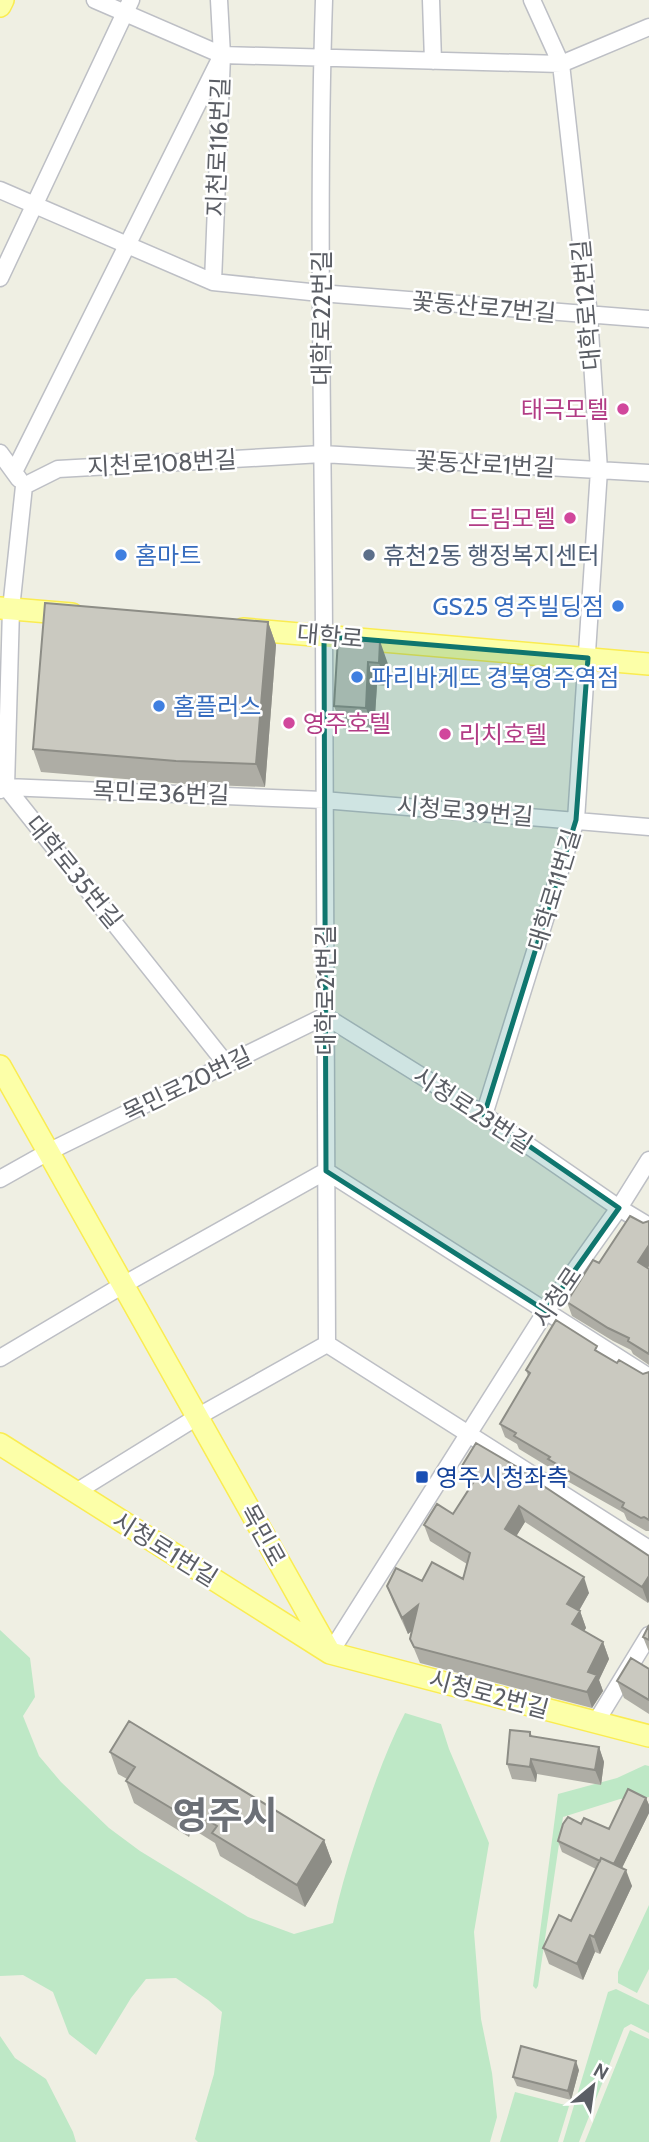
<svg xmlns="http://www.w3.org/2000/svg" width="649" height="2142" viewBox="0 0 649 2142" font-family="Cabin,'Noto Sans KR',sans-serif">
	<rect width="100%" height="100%" fill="#efefe3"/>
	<path fill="#bee8c6" d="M0 1630 30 1658 35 1697 23 1716 39 1756 61 1782 109 1828 140 1851 248 1917 294 1934 333 1923C339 1895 347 1868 356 1840 370 1796 384 1754 405 1713L441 1724 449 1749 489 1843 474 1932 481 2019 492 2073 497 2117 490 2142H198L195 2139 214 2074 222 2012 208 2000 176 1978 146 1979 131 1998 96 2055 69 2034 53 1992 23 1975 0 1976Z
		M645 1765 649 1766V1797L620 1799 563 1817 538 1986 536 1989 533 1986 558 1794 617 1778Z
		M649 1905V1969L637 1993 618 1983V1972Z
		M616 1989 649 2005V2033L631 2024 624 2028 579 2142H563L608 1992Z
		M630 2030 649 2039V2142H585Z
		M0 2036 15 2058 46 2079 73 2132 76 2142H0Z
		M515 2092 569 2106 558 2142H500Z"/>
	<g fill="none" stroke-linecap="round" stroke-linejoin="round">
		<defs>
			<path id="minor" d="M95 0 222 55 561 64 649 27
				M324 0C317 212 323 423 324 635 325 872 326 1108 327 1344
				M431 0 433 61
				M0 190 213 282 320 293 649 319
				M0 278 131 0
				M213 282 222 55 219 0
				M0 453 19 479
				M14 472 222 55
				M24 486 11 609 6 787 227 1065
				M24 486 58 469 322 454 649 473
				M0 790 6 787 323 800 649 827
				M484 1115 576 820 599 470 589 315 561 64 532 0
				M0 1179 48 1152 325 1016 484 1115 619 1208 649 1226
				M327 1344 649 1549
				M0 1358 123 1285 326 1171 649 1377
				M76 1492 197 1417 327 1344
				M330 1653 546 1311 619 1208 649 1160
				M596 1722 649 1635"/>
			<path id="major" d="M0 6 3 0
				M0 608 72 614
				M243 629 649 664
				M0 1066 329 1651
				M0 1444 330 1653 649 1736"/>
		</defs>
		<use href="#minor" stroke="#bdbfc5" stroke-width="19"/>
		<use href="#major" stroke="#faec51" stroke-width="24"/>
		<use href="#minor" stroke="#fff" stroke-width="16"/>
		<use href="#major" stroke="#fcffa8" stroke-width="21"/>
	</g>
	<path fill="#aeada5" d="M268 622 276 645 265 787 185 784 41 772 33 749Z
		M338 639 388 664 387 686 377 685 374 731 343 729 334 706Z
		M649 1221V1266L648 1268 649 1269V1365L633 1354 631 1350 613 1341 572 1316 567 1302 599 1263 643 1223Z
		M599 1352 617 1363 643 1374 649 1372V1531H646L627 1520 624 1513 553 1473 552 1469 519 1449 517 1444 505 1437 500 1424 528 1376 526 1370Z
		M462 1466 536 1481 649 1556V1601L648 1603 525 1522 516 1536 589 1593 579 1611H580L586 1628 584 1631 603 1642 609 1659 599 1680 603 1691 592 1708 420 1663 410 1639 412 1631 408 1634 393 1602 387 1586 422 1581 463 1579 467 1564 430 1541 424 1525 453 1514 472 1484 468 1482Z
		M649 1625V1652L643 1637Z
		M649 1669V1714L624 1698 617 1681Z
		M530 1732 532 1736 599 1747 604 1762 601 1785 537 1774 536 1782 512 1779 507 1764Z
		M110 1752 324 1840 332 1862 305 1907 220 1856 215 1843 191 1828 189 1837 134 1803 126 1781 127 1779 118 1774Z
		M646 1798 649 1805V1813L622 1868 632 1886 600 1954 595 1952 583 1980 549 1964 543 1948 571 1921 596 1869 562 1852 558 1841 581 1824 609 1829Z
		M579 2070 571 2100 517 2086 513 2077Z"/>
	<path fill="#8d8d86" d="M268 622 276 645 265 787 256 764Z
		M380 641 388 664 387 686 379 663Z
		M368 662 377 685 374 731 366 708Z
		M649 1245V1266L643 1275 638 1262Z
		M519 1506 525 1522 511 1545 505 1529Z
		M649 1576V1601L648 1603 642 1587Z
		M584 1577 589 1593 573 1621 567 1604Z
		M418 1605 423 1621 408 1634 402 1618Z
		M580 1611 586 1628 578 1640 572 1624Z
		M603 1642 609 1659 599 1680 603 1691 592 1708 587 1692 588 1672Z
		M599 1747 604 1762 601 1785 595 1770Z
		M531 1759 537 1774 536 1782 530 1767Z
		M646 1798 649 1805V1813L617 1878 613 1867Z
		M183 1805 191 1828 189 1837 181 1814Z
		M324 1840 332 1862 305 1907 297 1885Z
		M626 1870 632 1886 600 1954 594 1937Z
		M590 1935 595 1952 583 1980 577 1964Z
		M576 2061 579 2070 571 2100 568 2091Z"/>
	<path fill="#cac9c0" stroke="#8d8d86" stroke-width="2" d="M45 603 268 622 256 764 176 761 33 749Z
		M338 639 380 641 379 663 368 662 366 708 334 706Z
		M630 1216 643 1223 649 1221V1245L638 1262 649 1269V1354L628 1341 629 1338 608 1328 567 1302 568 1300 593 1260 599 1263Z
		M556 1320 597 1346 595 1350 617 1363 619 1360 643 1374 649 1372V1520L644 1517 641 1518 622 1507 624 1503 548 1459 550 1457 514 1436 516 1433 500 1424 530 1373 526 1370Z
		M476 1443 534 1477 533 1479 649 1556V1576L642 1587 519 1506 505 1529 584 1577 567 1604 580 1611 572 1624 603 1642 588 1672 597 1675 587 1692 414 1647 410 1639 418 1605 402 1618 387 1586 396 1568 422 1581 432 1562 463 1579 470 1553 424 1525 437 1504 453 1514 478 1475 462 1466Z
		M649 1625V1640L643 1637Z
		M631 1658 649 1669V1700L617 1681Z
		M129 1721 324 1840 297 1885 212 1833 217 1826 183 1805 181 1814 126 1781 135 1767 110 1752Z
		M510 1730 530 1732V1736L599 1747 595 1770 531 1759 530 1767 507 1764Z
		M628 1789 646 1798 614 1864 601 1858 600 1861 558 1841 563 1824 568 1817 581 1824 584 1818 609 1829Z
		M601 1858 626 1870 594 1937 590 1935 577 1964 543 1948 559 1915 571 1921Z
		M521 2046 576 2061 568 2091 513 2077Z"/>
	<path fill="#0f766e" fill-opacity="0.2" stroke="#0f766e" stroke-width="5" stroke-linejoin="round" d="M324 636 588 658 576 820 484 1115 619 1208 546 1311 326 1171Z"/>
	<g fill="#d1479c" stroke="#fff" stroke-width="2.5">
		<circle cx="623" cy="409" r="7"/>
		<circle cx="570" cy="518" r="7"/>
		<circle cx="289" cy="723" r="7"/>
		<circle cx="445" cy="734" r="7"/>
	</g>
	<g fill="#3f7fe0" stroke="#fff" stroke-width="2.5">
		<circle cx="121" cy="555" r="7"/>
		<circle cx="618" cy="606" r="7"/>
		<circle cx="357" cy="677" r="7"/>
		<circle cx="159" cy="706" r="7"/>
	</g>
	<circle fill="#5c6f8a" stroke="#fff" stroke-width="2.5" cx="369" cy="555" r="7"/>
	<rect fill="#1a4fb4" stroke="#fff" stroke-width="2.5" x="415" y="1470" width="14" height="14" rx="3.5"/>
	<g text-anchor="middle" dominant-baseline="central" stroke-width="5" stroke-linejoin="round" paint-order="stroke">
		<g font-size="24" fill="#5b5e65" stroke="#fff">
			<text transform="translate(218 147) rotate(-88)">지천로116번길</text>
			<text transform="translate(586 305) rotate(-95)">대학로12번길</text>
			<text transform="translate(484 307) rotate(5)">꽃동산로7번길</text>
			<text transform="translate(321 318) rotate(-90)">대학로22번길</text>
			<text transform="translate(162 463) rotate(-3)">지천로108번길</text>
			<text transform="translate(485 464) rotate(3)">꽃동산로1번길</text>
			<text transform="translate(330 636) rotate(5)">대학로</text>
			<text transform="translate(161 793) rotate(2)">목민로36번길</text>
			<text transform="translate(465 811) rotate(5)">시청로39번길</text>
			<text transform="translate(74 872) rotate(51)">대학로35번길</text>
			<text transform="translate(554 890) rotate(-73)">대학로11번길</text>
			<text transform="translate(325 990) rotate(-90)">대학로21번길</text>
			<text transform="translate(187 1084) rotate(-26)">목민로20번길</text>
			<text transform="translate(473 1110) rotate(33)">시청로23번길</text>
			<text transform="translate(557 1297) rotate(-56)">시청로</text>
			<text transform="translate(263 1535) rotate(61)">목민로</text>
			<text transform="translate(165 1549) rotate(32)">시청로1번길</text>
			<text transform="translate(489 1694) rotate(15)">시청로2번길</text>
		</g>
		<g font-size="24" fill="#b23c85" stroke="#fff" text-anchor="end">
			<text x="609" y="409">태극모텔</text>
			<text x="556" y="518">드림모텔</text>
			<text x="303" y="723" text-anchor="start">영주호텔</text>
			<text x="459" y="734" text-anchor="start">리치호텔</text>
		</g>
		<g font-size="24" fill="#366cbe" stroke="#fff" text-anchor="start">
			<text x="135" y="555">홈마트</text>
			<text x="604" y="606" text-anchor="end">GS25 영주빌딩점</text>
			<text x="371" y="677">파리바게뜨 경북영주역점</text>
			<text x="173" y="706">홈플러스</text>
		</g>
		<g font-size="24" fill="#4e5e75" stroke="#fff" text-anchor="start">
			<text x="383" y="555">휴천2동 행정복지센터</text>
		</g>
		<g font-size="24" fill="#164399" stroke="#fff" text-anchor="start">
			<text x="436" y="1477">영주시청좌측</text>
		</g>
		<g font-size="38" font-weight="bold" fill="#6c7077" stroke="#fff">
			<text x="225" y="1815">영주시</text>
		</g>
	</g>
	<g transform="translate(593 2086) rotate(29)" stroke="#ffffff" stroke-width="5" paint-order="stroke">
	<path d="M0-5L12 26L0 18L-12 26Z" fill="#5b5e65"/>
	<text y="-10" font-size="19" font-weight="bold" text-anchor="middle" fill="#5b5e65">N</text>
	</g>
</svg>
